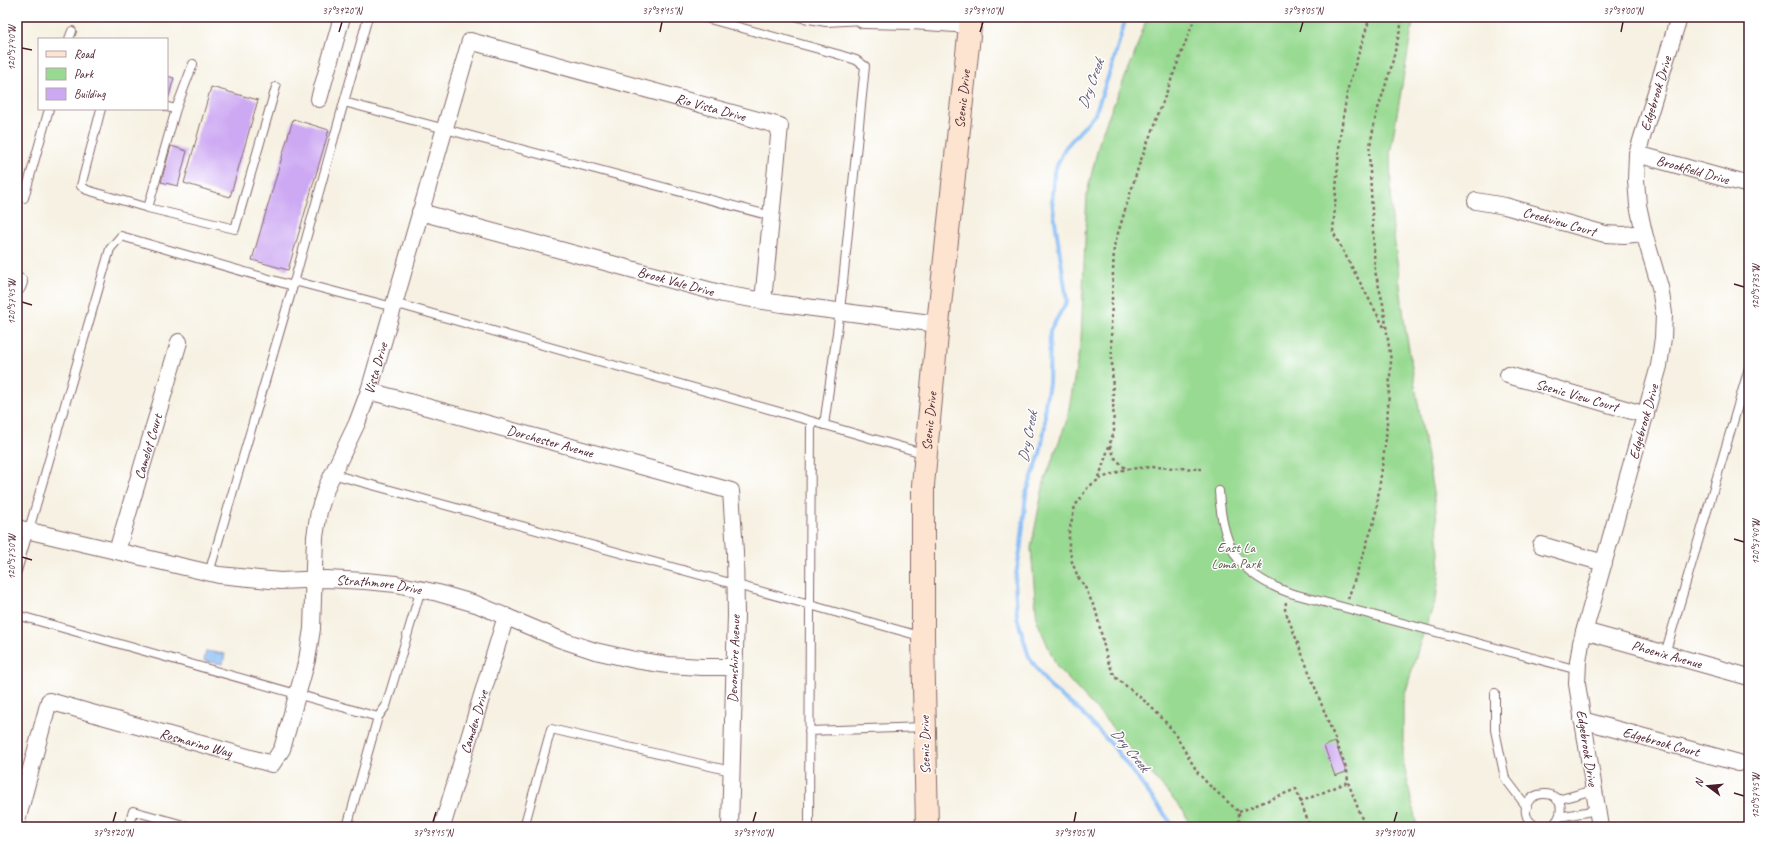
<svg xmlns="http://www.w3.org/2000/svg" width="1766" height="844" viewBox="0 0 1766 844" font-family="Caveat,sans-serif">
	<rect width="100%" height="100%" fill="#fff"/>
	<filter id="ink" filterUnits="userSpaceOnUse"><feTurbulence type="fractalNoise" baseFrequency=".025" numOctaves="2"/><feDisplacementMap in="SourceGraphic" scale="8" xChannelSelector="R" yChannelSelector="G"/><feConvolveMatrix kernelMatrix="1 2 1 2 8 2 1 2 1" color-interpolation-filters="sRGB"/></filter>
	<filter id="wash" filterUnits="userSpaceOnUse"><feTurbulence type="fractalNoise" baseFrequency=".012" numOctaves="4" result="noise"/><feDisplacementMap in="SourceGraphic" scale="16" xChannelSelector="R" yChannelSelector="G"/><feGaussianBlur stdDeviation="0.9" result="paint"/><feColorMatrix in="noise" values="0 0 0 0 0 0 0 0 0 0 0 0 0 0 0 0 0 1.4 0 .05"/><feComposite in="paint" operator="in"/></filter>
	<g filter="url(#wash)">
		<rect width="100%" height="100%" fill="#f6f1e2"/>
		<path fill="#98da92" stroke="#717c5e" d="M1147 17H1414L1390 154 1392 220 1405 326 1436 510 1440 570 1436 599 1419 646 1403 701V760L1417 827H1191L1184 812 1105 719 1057 667 1037 621 1031 548 1044 482 1067 420 1081 340 1087 193 1101 135 1134 56Z"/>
		<path fill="#86bcf5" stroke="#686e90" d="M206 651 225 654 223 664 204 661Z"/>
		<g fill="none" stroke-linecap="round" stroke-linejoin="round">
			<path stroke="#86bcf5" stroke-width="4" d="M1126 17 1113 63 1095 114 1065 148 1054 172 1052 201 1067 301 1050 331 1049 384 1045 405V426L1040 454 1026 494 1021 545 1015 581 1017 617 1029 657 1049 686 1082 713 1113 746 1174 827"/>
		</g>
		<g id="blocks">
			<path fill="#cda9f3" d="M167 76 174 78 168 99H167Z
				M211 87 258 100 230 197 184 183Z
				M293 119 329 130 288 270 252 260Z
				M171 146 187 151 178 186 161 182Z
				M1335 742 1346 772 1335 776 1324 746Z"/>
		</g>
	</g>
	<g filter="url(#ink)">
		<use href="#blocks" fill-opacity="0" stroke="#86686b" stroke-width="1"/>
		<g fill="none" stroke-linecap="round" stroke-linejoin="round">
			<defs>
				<path id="service" d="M702 17 837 54 856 60 865 66 840 311 824 425
					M798 17 826 22 863 20
					M69 39 72 31
					M344 102 368 17
					M167 107 176 109
					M101 109 81 186 87 190 148 208 176 109 193 64
					M24 198 49 109
					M148 208 235 229 276 87
					M294 281 393 307
					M293 286 344 102 771 216
					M394 303 811 421
					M332 474 810 605 809 827
					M1219 491C1222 546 1237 574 1290 593L1578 670
					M17 571 110 249 121 236 293 286 209 573
					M17 615 378 717 347 827
					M923 637 810 605 811 421 926 454
					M1665 654 1749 368
					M1495 693V730L1505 778 1527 807
					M378 717 386 706 421 589
					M809 731 925 727
					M1557 800 1594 790
					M1559 817 1597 810
					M128 827 133 811 191 827
					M524 827 551 729 731 771
					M1539 827C1534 825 1529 822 1527 817 1517 789 1567 785 1560 814 1558 821 1554 825 1547 827"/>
				<g id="minor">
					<path d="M863 20 912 21 970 25"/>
					<path d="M319 99 342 17"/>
					<path id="s1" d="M1637 154 1749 185"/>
					<path id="s2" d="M1476 201 1505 206 1605 234 1624 235 1644 233"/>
					<path id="s3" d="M420 212 723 294 782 304 938 324"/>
					<path d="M17 287 19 282"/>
					<path id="s4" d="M1508 375 1646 415"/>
					<path id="s5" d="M369 391 731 491 735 552 736 615 730 827"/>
					<path id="s6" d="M17 528 219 575 280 581 326 579 365 581 396 584 438 593 476 604 559 639 595 651 635 660 668 665 702 667H734"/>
					<path d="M1541 545 1604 563"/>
					<path id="s7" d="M117 551 179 342"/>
					<path id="s8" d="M1584 631 1749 677"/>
					<path id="s9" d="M1582 720 1739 763"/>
					<path id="s10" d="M17 821 49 701 272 764 282 749 307 660 312 629 315 537 319 511 327 486 357 423 369 391 470 41 780 126 763 301"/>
					<path id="s11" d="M442 827 506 616"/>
					<path id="s12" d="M1600 827 1577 684 1578 662 1581 643 1659 366 1663 338 1664 314 1660 287 1644 233 1638 205 1636 180 1637 154 1679 17"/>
				</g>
				<g id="secondary">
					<path id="s13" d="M927 827 923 638V485L938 324 971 17"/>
				</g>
			</defs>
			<use href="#service" stroke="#86686b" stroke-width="10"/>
			<use href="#minor" stroke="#86686b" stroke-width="18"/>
			<use href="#secondary" stroke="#86686b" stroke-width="24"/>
			<path stroke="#86686b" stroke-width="2.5" stroke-dasharray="3 3" stroke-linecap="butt" d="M1195 17 1139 165 1114 246 1111 327 1114 431 1098 480 1088 487 1075 506 1069 532V546L1072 562 1078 577 1084 585 1096 611 1107 659 1115 677 1147 703 1163 719 1173 731 1198 773 1208 784 1239 812V827
				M1370 17 1348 88 1340 136 1333 232 1385 329
				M1110 446 1115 458 1126 469 1151 467 1202 469
				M1099 479 1126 469
				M1348 599 1375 519 1386 438 1391 361 1383 304 1375 271 1369 151 1376 115 1391 68 1403 17
				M1286 602 1285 610 1347 770 1348 782 1365 827
				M1300 802 1348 782
				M1239 812 1296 789 1310 827"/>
			<use href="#service" stroke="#fff" stroke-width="8"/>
			<use href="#minor" stroke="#fff" stroke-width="16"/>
			<use href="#secondary" stroke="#fde4d0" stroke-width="22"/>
		</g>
	</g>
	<path fill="none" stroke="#4a1f2b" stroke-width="1.5" d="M339 32 342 22M660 32 662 22M980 32 983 22M1300 32 1303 22M1621 32 1623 22M22 48 32 50M1734 284 1744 287M22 302 32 305M1734 539 1744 542M22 557 32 560M1734 793 1744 796M113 822 116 812M433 822 436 812M753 822 756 812M1074 822 1076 812M1394 822 1397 812"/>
	<g text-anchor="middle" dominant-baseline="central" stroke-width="3" stroke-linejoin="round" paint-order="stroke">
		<g font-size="14" fill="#4a1f2b" stroke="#fff">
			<text stroke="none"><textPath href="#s12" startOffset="753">Edgebrook Drive</textPath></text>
			<text stroke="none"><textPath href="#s13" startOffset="730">Scenic Drive</textPath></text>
			<text stroke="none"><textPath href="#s10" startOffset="1360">Rio Vista Drive</textPath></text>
			<text stroke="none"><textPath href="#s1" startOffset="58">Brookfield Drive</textPath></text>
			<text stroke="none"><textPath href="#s2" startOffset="86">Creekview Court</textPath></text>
			<text stroke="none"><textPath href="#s3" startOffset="265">Brook Vale Drive</textPath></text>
			<text stroke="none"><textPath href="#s10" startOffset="770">Vista Drive</textPath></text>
			<text stroke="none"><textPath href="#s4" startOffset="72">Scenic View Court</textPath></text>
			<text stroke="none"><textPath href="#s13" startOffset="406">Scenic Drive</textPath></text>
			<text stroke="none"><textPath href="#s12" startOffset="416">Edgebrook Drive</textPath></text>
			<text stroke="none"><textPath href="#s5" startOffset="188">Dorchester Avenue</textPath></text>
			<text stroke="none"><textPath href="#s7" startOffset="109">Camelot Court</textPath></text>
			<text stroke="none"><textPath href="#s6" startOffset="368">Strathmore Drive</textPath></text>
			<text stroke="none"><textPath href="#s8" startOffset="86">Phoenix Avenue</textPath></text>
			<text transform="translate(734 659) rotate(-88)">Devonshire Avenue</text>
			<text stroke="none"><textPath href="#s11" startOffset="110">Camden Drive</textPath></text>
			<text stroke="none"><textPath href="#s9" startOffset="82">Edgebrook Court</textPath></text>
			<text stroke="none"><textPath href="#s10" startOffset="277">Rosmarino Way</textPath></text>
			<text transform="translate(925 745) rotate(-91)">Scenic Drive</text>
			<text transform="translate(1587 748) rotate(81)">Edgebrook Drive</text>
		</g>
		<g font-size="14" fill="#61574a" stroke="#fff">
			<text x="1236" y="547">East La<tspan x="1236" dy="16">Loma Park</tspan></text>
		</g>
		<g font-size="15" font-style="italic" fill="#5f5672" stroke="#fff">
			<text transform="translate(1091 84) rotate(-70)">Dry Creek</text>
			<text transform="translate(1028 437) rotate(-79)">Dry Creek</text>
			<text transform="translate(1130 750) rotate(51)">Dry Creek</text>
		</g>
	</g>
	<rect width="1766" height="844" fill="none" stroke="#fff" stroke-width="44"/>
	<rect x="38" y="38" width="130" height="72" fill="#ffffff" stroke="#b7a5aa"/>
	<rect x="46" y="51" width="20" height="6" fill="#fde4d0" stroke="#b7a5aa"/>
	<text x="74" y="58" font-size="12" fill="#4a1f2b">Road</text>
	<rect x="46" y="68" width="20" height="12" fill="#98da92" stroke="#b7a5aa"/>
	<text x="74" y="78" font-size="12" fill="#4a1f2b">Park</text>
	<rect x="46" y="88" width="20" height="12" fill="#cda9f3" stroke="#b7a5aa"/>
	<text x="74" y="98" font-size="12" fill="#4a1f2b">Building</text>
	<g transform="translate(1708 786) rotate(286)" stroke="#ffffff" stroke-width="3" paint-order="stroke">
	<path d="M0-3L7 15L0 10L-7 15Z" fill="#4a1f2b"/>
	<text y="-6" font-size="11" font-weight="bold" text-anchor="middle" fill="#4a1f2b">N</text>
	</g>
	<rect x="22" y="22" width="1722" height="800" fill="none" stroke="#4a1f2b" stroke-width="1.5"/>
	<g font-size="10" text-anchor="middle" fill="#4a1f2b">
		<text x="342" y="14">37°39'20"N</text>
		<text x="662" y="14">37°39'15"N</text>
		<text x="983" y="14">37°39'10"N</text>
		<text x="1303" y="14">37°39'05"N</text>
		<text x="1623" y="14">37°39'00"N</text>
		<text transform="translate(11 48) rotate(-90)" y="4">120°57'40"W</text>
		<text transform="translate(1755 287) rotate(-90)" y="4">120°57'35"W</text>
		<text transform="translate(11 302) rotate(-90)" y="4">120°57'45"W</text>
		<text transform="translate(1755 542) rotate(-90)" y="4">120°57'40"W</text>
		<text transform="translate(11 557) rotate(-90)" y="4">120°57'50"W</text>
		<text transform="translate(1755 796) rotate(-90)" y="4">120°57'45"W</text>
		<text x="113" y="836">37°39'20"N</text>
		<text x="433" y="836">37°39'15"N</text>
		<text x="753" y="836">37°39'10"N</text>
		<text x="1074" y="836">37°39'05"N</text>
		<text x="1394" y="836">37°39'00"N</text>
	</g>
</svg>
